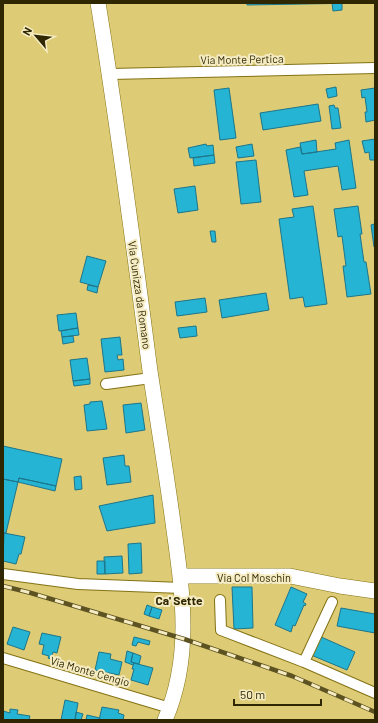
<svg xmlns="http://www.w3.org/2000/svg" width="378" height="723" viewBox="0 0 378 723" font-family="Barlow,sans-serif">
	<rect width="100%" height="100%" fill="#ddcb76"/>
	<path fill="#25b4d3" stroke="#1c768b" d="M247 3H359L247 5Z
		M332 3H342V10L333 11Z
		M336 87 337 96 328 98 326 89Z
		M229 88 236 138 220 140 214 90Z
		M375 88V120L366 122 365 112H367L365 97 362 98 361 90Z
		M318 104 321 121 263 130 260 113Z
		M334 105 335 108H338L341 128 332 129 329 106Z
		M375 139V160H370L369 152 365 153 362 141Z
		M316 140 317 152 302 154 300 143Z
		M349 140 356 188 342 190 338 166 304 171 308 195 294 197 286 150 300 147 302 154 336 149 335 143Z
		M206 144 207 146 213 145 214 155 190 158 188 148Z
		M252 144 254 156 238 158 236 147Z
		M214 155 215 163 194 166 193 158Z
		M256 160 261 202 241 204 236 162Z
		M195 186 198 210 178 213 174 189Z
		M313 206 327 304 305 307 303 297 290 299 279 219 294 217 292 209Z
		M358 206 362 234H360L364 262H366L371 294 347 297 343 266H346L342 236 338 237 334 209Z
		M374 224 375 247H374L371 225Z
		M210 231H215L216 242H212Z
		M87 256 106 261 98 287 80 282Z
		M88 285 98 287 97 293 87 290Z
		M266 293 269 310 222 318 219 300Z
		M205 298 207 312 177 316 175 302Z
		M76 313 78 328 59 331 57 315Z
		M196 326 197 336 180 338 178 328Z
		M78 328 79 335 62 337 61 331Z
		M73 336 74 342 63 344 62 337Z
		M120 337 122 355H117L118 360 123 359 124 370 105 372 101 339Z
		M87 358 90 379 73 381 70 360Z
		M90 379V384L74 386 73 381Z
		M102 401 107 429 87 431 84 405 90 404V402Z
		M141 403 145 430 126 433 123 405Z
		M3 446 62 459 56 486 19 478 18 482 3 479Z
		M124 455 125 466H129L131 482 107 485 103 458Z
		M81 476 82 489 75 490 74 477Z
		M19 478 56 486 55 491 18 482Z
		M3 479 18 482 6 533H4L3 537Z
		M153 495 155 523 107 531 99 506Z
		M4 533 25 537 21 554H19L16 564 3 561Z
		M141 543 142 573 129 574 128 544Z
		M122 556 123 573 105 574 104 557Z
		M97 561H105V574H97Z
		M232 587H252L253 628 234 629Z
		M291 587 307 594 303 602 306 604 305 606 304 605 295 626 293 625 291 632 275 625Z
		M147 605 152 607 149 616 144 614Z
		M152 607 162 610 159 619 149 616Z
		M341 608 375 614V633L337 626Z
		M13 627 30 632 24 650 7 644Z
		M42 633 61 637 57 653 53 652 51 659 48 658 49 656 42 654 44 645 39 644Z
		M319 636 355 652 347 670 311 655Z
		M134 637 150 641 149 645 138 642 136 646 132 645Z
		M127 651 133 653 131 662 134 663 133 665 125 662Z
		M99 652 111 654 110 659 122 662 119 675 95 670Z
		M133 653 141 656 139 664 131 662Z
		M134 663 153 668 148 685 131 680 134 669H132Z
		M65 700 78 703 75 720H61Z
		M102 707 119 710 118 713 124 715 123 720H99Z
		M10 709 18 710 17 714 30 716 29 720H3V711L10 713Z
		M76 712 83 714 81 720H75Z
		M87 715 100 718 99 720H86Z"/>
	<g fill="none" stroke-linecap="round" stroke-linejoin="round">
		<defs>
			<path id="street" d="M110 74 375 68
				M106 384 151 378
				M3 574 78 584 182 588
				M220 600 221 630 304 662 375 693
				M3 658 170 708
				M304 662 332 602"/>
			<path id="secondary" d="M98 3C118 125 134 248 150 371 158 424 167 477 174 530 183 595 192 658 165 720
				M180 576H290L340 586 375 591"/>
		</defs>
		<use href="#street" stroke="#847214" stroke-width="12"/>
		<use href="#secondary" stroke="#847214" stroke-width="16"/>
		<use href="#street" stroke="#fff" stroke-width="10"/>
		<use href="#secondary" stroke="#fff" stroke-width="15"/>
		<defs>
			<path id="rail" d="M3 586 31 593 184 639 292 676 375 712"/>
		</defs>
		<use href="#rail" stroke="#5d5221" stroke-width="4.5"/>
		<use href="#rail" stroke="#f5ecc3" stroke-width="3" stroke-dasharray="9" stroke-linecap="butt"/>
	</g>
	<g text-anchor="middle" dominant-baseline="central" stroke-width="4" stroke-linejoin="round" paint-order="stroke">
		<g font-size="11" fill="#2f2702" stroke="#f5ecc3">
			<text transform="translate(242 59) rotate(-1)">Via Monte Pertica</text>
			<text transform="translate(140 295) rotate(82)">Via Cunizza da Romano</text>
			<text x="254" y="577">Via Col Moschin</text>
			<text transform="translate(90 671) rotate(16)">Via Monte Cengio</text>
		</g>
		<g font-size="12" font-weight="bold" fill="#2f2702" stroke="#f5ecc3">
			<text x="179" y="600">Ca' Sette</text>
		</g>
	</g>
	<rect width="378" height="723" fill="none" stroke="#2f2702" stroke-width="8"/>
	<g transform="translate(36 36) rotate(298)" stroke="#f5ecc3" stroke-width="3" paint-order="stroke">
	<path d="M0-3L7 15L0 10L-7 15Z" fill="#2f2702"/>
	<text y="-6" font-size="11" font-weight="bold" text-anchor="middle" fill="#2f2702">N</text>
	</g>
	<path d="M234 699v6h87v-6" fill="none" stroke="#2f2702" stroke-width="2"/>
	<text x="240" y="699" font-size="12" fill="#2f2702" stroke="#f5ecc3" stroke-width="3" paint-order="stroke">50 m</text>
</svg>
